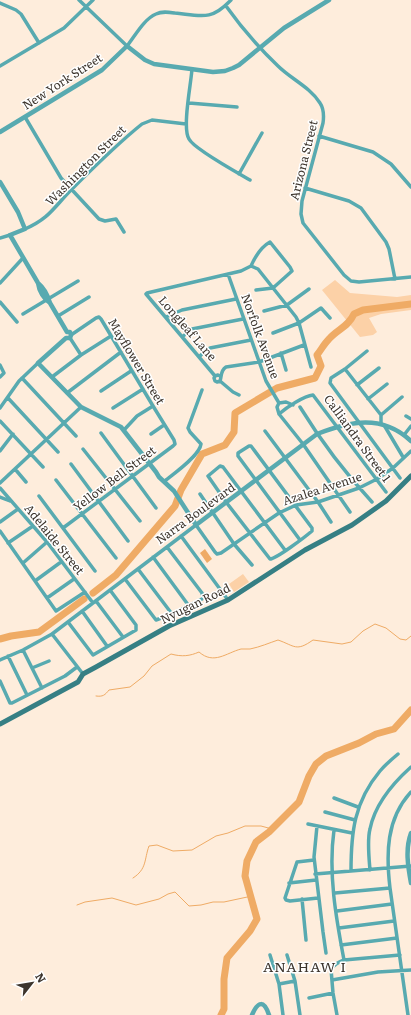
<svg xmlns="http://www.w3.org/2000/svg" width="411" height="1015" viewBox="0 0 411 1015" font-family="Literata,serif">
	<rect width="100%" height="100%" fill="#feeddc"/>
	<path fill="#fcd1a7" d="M335 280 350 293 397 297 411 295V310L381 314 369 318 377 332 373 335 360 337 322 290Z
		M243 574 249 582 234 592 229 584Z"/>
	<path fill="#efab65" d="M205 549 212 559 207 563 200 553Z"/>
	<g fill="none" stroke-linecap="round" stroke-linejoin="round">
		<path stroke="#efab65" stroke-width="1" d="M96 696C103 697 105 695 109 690L130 687 144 676 152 666 171 654C182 657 190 656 199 652 214 665 226 653 241 649 244 649 247 649 250 649 260 647 269 643 278 640 295 646 296 652 313 640L342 644 351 642 363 631 375 624 386 628 400 639 406 640 411 636
			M133 878C147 869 144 860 149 846L157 845 173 851 192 850 216 836 228 833 245 826H261L272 829
			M77 905 85 902 112 898 136 905 159 899 168 894 175 892 189 906 201 905 213 902H224L252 896"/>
		<path stroke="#efab65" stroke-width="7" d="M93 593 116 575 175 506 181 490 202 454 225 445 234 432 235 413 277 388 315 378 321 366 317 355C321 350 324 344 329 339 338 329 348 327 354 314L363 310 411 304
			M0 639 11 636 39 632 84 599
			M221 1015 224 1009V979L227 958 250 931 257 919 245 876 247 861 256 842 269 832 299 802 309 776 316 764 326 756 359 743 376 734 394 729 411 710"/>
		<path stroke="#58aab0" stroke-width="3.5" d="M79 0 127 46C135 36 144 19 156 14 162 11 168 12 175 13 202 16 211 21 231 0
			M0 3 16 10 21 14 39 43
			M226 6C241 27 259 48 278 66 291 79 310 87 320 103 324 109 324 116 323 123L302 201 301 214 303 223 344 275 351 281 359 282 411 277
			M0 66 64 28 93 0
			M192 69C191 84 182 128 189 139 194 149 238 173 250 180
			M189 103 237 107
			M25 117 61 178 99 219 105 221 116 219 124 232
			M319 136 373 152 391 164 411 187
			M239 174 262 133
			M305 188 349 201 361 208 386 242 389 249 395 279
			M25 229C50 218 54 207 72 189 94 167 117 144 142 124L152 120 186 124
			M0 238 10 235
			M251 266 258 269 296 317 299 323 311 367
			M251 266C255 257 261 247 270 242L290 267 292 271 273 288 256 290
			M228 274 266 381 279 403 277 407 279 414 303 444 350 512
			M0 283 23 258
			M0 302 17 322
			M264 311 287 305 309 289
			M23 314 78 281
			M58 316 89 297
			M166 317 182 310 236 299
			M273 333 299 323 321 308 330 318
			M182 337 192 329 243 319
			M70 338 81 355
			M367 351 345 369 331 378 330 383 400 478
			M281 353 286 370
			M200 356 206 350 210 348 251 340
			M0 365 4 373 0 377
			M345 369 381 415V424
			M215 376 146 294 147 293 241 271 251 266
			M220 376 218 375 215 376 214 378 215 381 217 382 220 381C222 376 220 371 226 367L259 362 304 345
			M52 377 81 355 111 336
			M22 378 76 436
			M220 381 233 392 239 395
			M357 385 379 368
			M101 391 131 371
			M67 393 121 352
			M8 398 58 452
			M368 399 387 384
			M279 403 286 402 293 405
			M300 407C321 441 345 473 372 502
			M0 408 19 381 38 363
			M113 408 143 389
			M279 414C287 407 304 396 313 395L386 492
			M381 415 402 397
			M406 416 411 419
			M0 421 43 467
			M384 425 403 457
			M124 430 137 416 153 406
			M265 431 318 502 331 522
			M101 433 156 508
			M151 434 164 425
			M404 435 411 426
			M83 449 140 521
			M0 451 13 434
			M71 464 128 541
			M15 469 26 482
			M56 480 116 558
			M166 480C175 473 200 455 201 444L190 432 188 428 202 390
			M0 483 81 407
			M0 488 47 542 93 603
			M200 494 234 544 252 565
			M39 496 95 571
			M0 497 10 501
			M0 522 18 509
			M63 528 173 446 175 444 174 440 153 406 101 319 99 317 96 318 71 335
			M0 531 56 611 85 592
			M181 536 228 600
			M8 543 33 526
			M285 550 223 467 220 466 208 476 226 502 270 559C276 559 305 537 312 531V528L251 446H249L238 453V456L300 540
			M153 557 189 606
			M23 563 47 542
			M138 569 172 614
			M125 579 156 620 172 614 202 599 203 597 202 593 167 547
			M35 581 61 562
			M47 598 74 579
			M96 601 123 637
			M82 611 107 646
			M68 622 93 655 136 630V625L110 590
			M52 634 83 674
			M23 650 42 688
			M8 656 27 695
			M0 660 23 650 52 634 196 525 215 552 217 554 221 553 279 513 296 505 318 502 359 488 377 479 393 468 411 451
			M32 668 49 661
			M0 681 10 703H12L65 676 77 667
			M334 798 358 807
			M325 812 355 820
			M308 824 352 833
			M317 826 314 857 323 932 326 953
			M334 830C328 873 336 918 344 960
			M314 860 297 862 285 898 286 900 290 901 318 898
			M370 870C369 858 367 840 370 829 375 804 392 784 411 767
			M351 871C351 833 354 802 380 771 385 765 392 759 398 754
			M315 874 411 866
			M289 883 316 880
			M335 893 390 888
			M302 899 306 940
			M337 911 392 904
			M339 928 394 921
			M341 945 397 938
			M270 955 279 984
			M287 955 295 981 300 1015
			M332 980 378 972 411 970
			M309 998 333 993
			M283 1015 279 984 295 981
			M337 1015 333 993 331 969C335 964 338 962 344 960L400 955
			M408 1015 390 888C386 854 386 819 411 792"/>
		<path stroke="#58aab0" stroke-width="4.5" d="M0 132 102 70 127 46 145 60 154 64 213 72 225 71 233 68 239 65 284 28 329 0
			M0 182 18 212 25 229 10 235 38 283C44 288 48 296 50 303L67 332H70L71 335 70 338H66L38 363 81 407 121 427 156 472 159 477 174 491 196 525 317 434C350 421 382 414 411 441
			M38 283C39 291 44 299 50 303
			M411 833C405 849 408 867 411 883
			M252 1015C258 1001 264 1000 269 1015"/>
		<path stroke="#367f84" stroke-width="5" d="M0 724 78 682 83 674 96 667 169 626 228 600 305 550 352 525 386 501 411 476"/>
	</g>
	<g text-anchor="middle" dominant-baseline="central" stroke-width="3" stroke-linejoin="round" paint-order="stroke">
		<g font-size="12" fill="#3d352d" stroke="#fff">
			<text transform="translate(62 81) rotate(-33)">New York Street</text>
			<text transform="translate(303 160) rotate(-76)">Arizona Street</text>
			<text transform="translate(85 165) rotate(-45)">Washington Street</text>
			<text transform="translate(188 328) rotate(49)">Longleaf Lane</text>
			<text transform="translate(261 336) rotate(70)">Norfolk Avenue</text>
			<text transform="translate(137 361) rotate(59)">Mayflower Street</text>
			<text transform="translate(358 438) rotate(54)">Calliandra Street 1</text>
			<text transform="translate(114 478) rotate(-37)">Yellow Bell Street</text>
			<text transform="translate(322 488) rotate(-18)">Azalea Avenue</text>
			<text transform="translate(195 513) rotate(-36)">Narra Boulevard</text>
			<text transform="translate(55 539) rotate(51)">Adelaide Street</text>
			<text transform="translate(195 603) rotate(-26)">Nyugan Road</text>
		</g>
		<g font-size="14" letter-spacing="1" fill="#3d352d" stroke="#fff">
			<text x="305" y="966">ANAHAW I</text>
		</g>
	</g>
	<g transform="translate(32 983) rotate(59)" stroke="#ffffff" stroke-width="3" paint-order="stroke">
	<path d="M0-3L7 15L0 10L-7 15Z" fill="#3d352d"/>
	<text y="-6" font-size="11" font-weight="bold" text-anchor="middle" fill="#3d352d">N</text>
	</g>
</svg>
